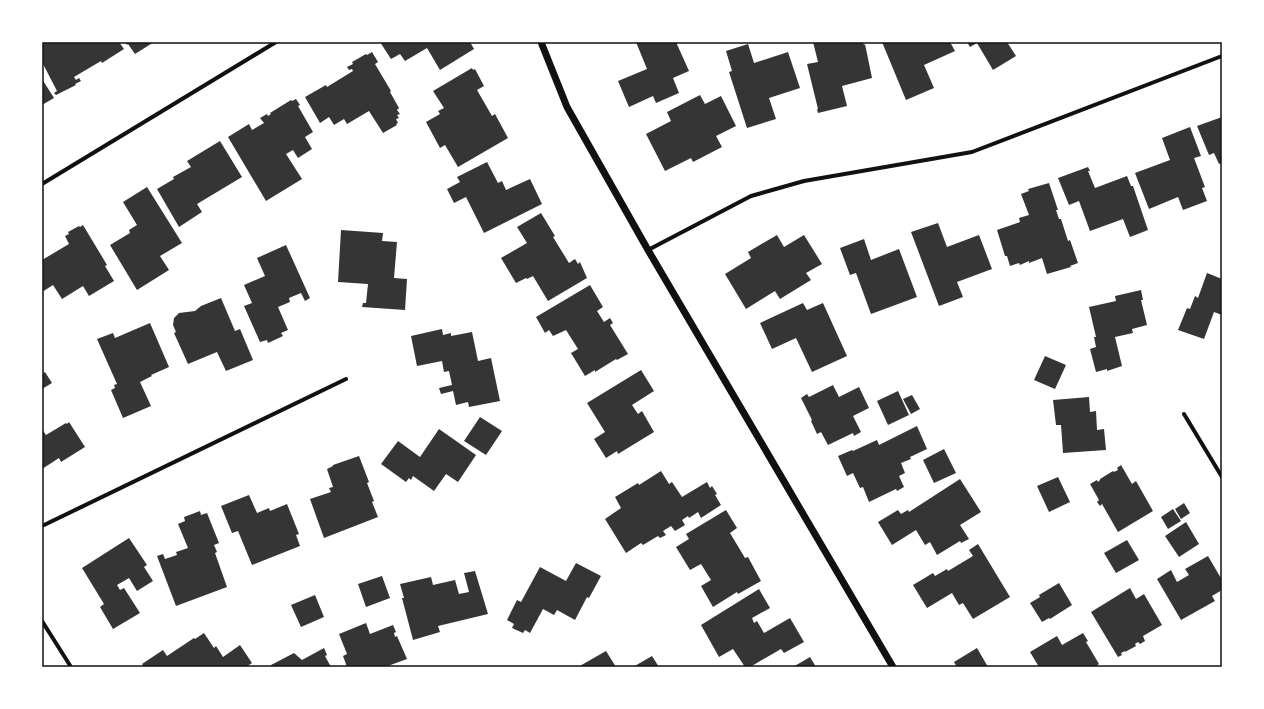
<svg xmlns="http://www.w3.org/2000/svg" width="1264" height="709" viewBox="0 0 1264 709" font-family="Commissioner,sans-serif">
	<rect width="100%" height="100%" fill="#fff"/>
	<path fill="#353535" d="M42 42H119L124 49 102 63 101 61 74 77 76 80 79 78 81 81 75 84 76 85 56 95 54 93 57 91 42 62Z
		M125 42H154L135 54 128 44 127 45Z
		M380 42H470L474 49 440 70 427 48 405 61 400 54 391 59Z
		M636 42H676L689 71 673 78 679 93 656 103 653 96 629 107 618 81 647 69Z
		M813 42H863L864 45 865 44 872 78 842 86 847 106 818 113 817 109H818L807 64 818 62Z
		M882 42H950L955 51 924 65 934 88 906 100Z
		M967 42H1007L1016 56 993 70 977 43 970 47Z
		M748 44 754 63 788 52 800 88 769 98 776 119 747 128 729 72 732 71 726 51Z
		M372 52 378 62 375 64 391 91 390 92 399 108 397 110 400 114 397 115 399 118 396 119 398 123 396 124 397 125 383 133 369 111 347 124 344 119 334 125 329 117 320 123 305 97 326 85 327 87 353 71 352 69 349 70 347 67 353 64 352 62 366 54 367 55Z
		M472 68 473 70 475 69 484 86 477 90 492 116 495 114 508 138 458 167 445 145 440 148 426 122 440 114 438 111 444 108 433 91Z
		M42 79 54 98 42 105Z
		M700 95 705 104 721 96 736 126 716 136 722 147 693 162 691 158 665 171 646 134 671 121 667 112Z
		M296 99 300 105 298 106 313 132 305 137 312 149 298 158 293 150 286 154 302 179 266 201 228 137 249 124 252 130 264 123 260 118 267 114 268 116 271 114 270 113 291 100 292 101Z
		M1222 117V163L1219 164 1214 153 1209 155 1197 126Z
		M1190 127 1201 156 1194 158 1205 187 1202 188 1207 201 1183 210 1178 197 1149 209 1135 173 1170 160 1162 138Z
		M220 141 242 177 197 204 202 212 179 227 157 189 174 179 173 177 191 167 187 161Z
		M487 162 498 183 502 181 506 190 530 179 542 204 484 233 466 197 454 203 447 189 460 182 457 177Z
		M1088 167 1090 171H1088L1095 188 1127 176 1131 186H1133L1148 230 1130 237 1123 219 1090 231 1079 201 1069 205 1058 178Z
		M1049 183 1058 210H1056L1059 219H1061L1068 241 1070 240 1078 263 1070 266 1071 267 1047 274 1042 258 1029 263V261L1020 265 1019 263 1010 266 1007 256H1005L997 230 1020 222 1019 218 1029 215 1021 194 1029 191 1028 189Z
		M147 187 182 243 160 256 169 270 137 290 110 245 130 233 129 230 137 225 123 202Z
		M541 213 555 236 553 237 569 263 575 259 578 264 580 262 587 278 548 301 533 276 527 279 526 278 516 283 501 258 527 243 517 227Z
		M938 223 947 247 979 235 992 269 957 282 963 297 939 306 911 232Z
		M83 225 107 265 105 266 114 281 89 296 83 286 62 299 53 285 42 292V260L69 244 65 236 69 234 68 232 79 226 80 227Z
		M341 230 383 233 382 241 397 242 394 278 407 279 405 310 362 307 363 303H366L368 284 338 282Z
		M777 235 784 247 804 235 822 264 806 273 811 280 780 299 775 291 746 309 725 274 751 258 748 252Z
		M864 239 871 260 899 249 917 297 871 314 856 273 850 275 840 248Z
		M286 245 310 298 305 301 301 293 289 298 290 302 278 307 288 330 281 333 283 336 268 343 267 340 260 342 244 306 252 303 244 285 265 276 257 258Z
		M1207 273 1222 279V315L1214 312 1204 339 1178 330 1187 308 1190 309 1195 296 1198 298Z
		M590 285 603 307 597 311 604 322 610 318 613 323 610 325 628 354 617 360 616 359 595 372V370L585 376 571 353 578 349 566 330 553 336 549 330 545 333 536 317Z
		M1141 290 1143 300H1141L1147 325 1132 329 1133 333 1115 337 1122 366 1107 371V369L1096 372 1090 349 1096 347 1094 337H1096L1089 307 1116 301 1115 296Z
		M221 298 235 331 240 329 253 360 226 371 217 352 188 364 174 333 176 332 173 325 174 318 179 313 195 311 201 306Z
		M803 303 807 310 823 303 847 356 812 372 796 338 772 349 760 323Z
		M150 323 169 367 151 375 152 376 140 382 151 406 123 418 111 390 115 388 114 385 117 384 97 339 113 333 115 338Z
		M442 329 443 335 451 333V336L472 332 478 361 491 358 500 401 469 407 468 402 456 405 453 391 441 394 439 388 452 385 449 371 444 372 442 361 417 366 411 336Z
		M1045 356 1066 365 1055 389 1034 380Z
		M641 370 654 391 632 405 638 414 642 411 654 432 618 454 617 451 606 458 594 439 605 432 587 403Z
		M45 372 52 383 42 389V374Z
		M833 385 839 397 859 387 869 408 853 416 861 432 854 436 853 433 828 445 821 432 817 434 811 421 812 420 801 398 807 394 809 397Z
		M898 391 909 415 888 425 877 401Z
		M912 395 920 409 911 414 903 399Z
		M1089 397 1090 412 1096 411 1097 430 1104 429 1106 450 1063 453 1061 425H1056L1053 400Z
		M480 417 502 431 486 455 464 441Z
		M69 422 85 447 61 462 59 458 42 469V429L46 435 66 423 67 424Z
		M917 426 927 449 910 457 911 459 901 463 905 473 899 476 904 487 897 491 896 489 869 502 863 487 860 488 853 473 847 476 838 456 852 450 853 451 877 440 879 445Z
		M439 429 476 455 458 482 446 474 434 491 413 476 411 480 409 478 406 482 381 464 398 441 420 457Z
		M944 449 956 473 934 483 923 460Z
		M359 456 369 482 367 483 374 501 372 502 378 517 324 538 310 499 331 492 329 488 333 487 327 469 333 466V465Z
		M1121 465 1132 484 1136 481 1153 511 1118 532 1102 504 1100 506 1097 502 1099 500 1090 484 1097 480 1098 482 1100 480V479L1113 471 1114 472 1118 470 1117 468Z
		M661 471 669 484 672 482 682 497 707 482 710 488 712 486 717 494 715 495 721 505 701 518 698 512 689 518 688 516 682 520 685 525 675 531 671 526 663 531 666 535 660 538 658 536 643 545 641 543 626 553 605 519 621 508 615 497 638 483 639 485Z
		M1058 477 1070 502 1049 512 1037 486Z
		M960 479 981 512 960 525 969 539 961 543 960 541 937 555 930 542 925 545 916 530 892 545 878 522 898 510 901 514 908 510 909 512Z
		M249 495 257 513 269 508 270 511 287 504 299 534 296 535 300 546 252 565 238 531 232 533 221 506Z
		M1184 503 1190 513 1181 519 1175 509Z
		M1173 509 1181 521 1168 529 1161 517Z
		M726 510 737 528 730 533 745 558 748 557 761 581 738 594 737 592 713 607 701 586 711 580 701 564 690 570 676 547 689 539 686 534Z
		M200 511 201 515 207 513 219 543 214 545 217 552 215 553 227 587 176 606 157 556 163 554 165 559 177 555 176 552 188 548 178 524 185 521 184 517Z
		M1186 522 1199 544 1179 557 1165 536Z
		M129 538 147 565 144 567 153 581 137 591 129 578 117 585 120 590 124 588 140 613 113 629 100 607 104 604 82 568Z
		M1127 540 1139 560 1116 573 1104 553Z
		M978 544 1010 597 973 619 963 603 959 605 952 593 927 608 913 585 933 573 935 576 947 569 948 571 973 556 969 550Z
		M1208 556 1222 580V590L1212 596 1215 601 1181 620 1157 579 1171 570 1177 582 1189 575 1185 569Z
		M576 563 601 576 589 598 587 597 575 620 557 610 554 615 543 609 530 633 525 630 523 633 512 628 514 624 507 620 517 600 521 602 540 567 566 581Z
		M475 571 488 614 438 626 440 632 413 640 402 598H404L400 584 431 577 433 585 455 580 459 594 469 592 464 573Z
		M382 576 390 598 366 607 358 584Z
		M1059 583 1072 605 1050 619 1049 618 1042 622 1030 603 1040 597 1039 595Z
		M1130 588 1136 599 1144 594 1162 625 1143 636 1145 641 1140 644 1138 642 1135 644 1136 646 1125 652V651L1121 653 1122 655 1118 657 1091 612Z
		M759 589 770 608 752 618 754 623 757 621 764 633 790 618 804 642 784 653 781 649 750 667H745L733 649 719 657 701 625Z
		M315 595 324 617 301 627 291 605Z
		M366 623 370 634 393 625 396 632 394 633 395 637 397 636 407 659 385 667H347L343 656 347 654 339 634Z
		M204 633 214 648 216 646 223 657 240 645 252 663 246 667H144L142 664 163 650 167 656 194 638 195 639Z
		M1083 633 1088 641 1086 642 1099 664 1095 667H1039L1030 652 1057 636 1062 645Z
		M324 648 327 655 325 656 331 667H272L271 665 294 653 302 660Z
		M977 648 988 667H957L954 662Z
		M606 651 616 667H578Z
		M652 656 659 667H633Z
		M810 657 816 667H793Z"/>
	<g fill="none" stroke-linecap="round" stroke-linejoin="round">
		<path stroke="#111" stroke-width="4" d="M42 184 276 42
			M648 250 751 196 804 181 972 152 1222 56
			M1184 414 1222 477
			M42 526 346 379
			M42 621 71 667"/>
		<path stroke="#111" stroke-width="7" d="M541 42 567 107 648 250 893 667"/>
	</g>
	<rect width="1264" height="709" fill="none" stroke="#ffffff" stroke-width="86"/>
	<rect x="43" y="43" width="1178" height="623" fill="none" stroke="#111" stroke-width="1.5"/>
</svg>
